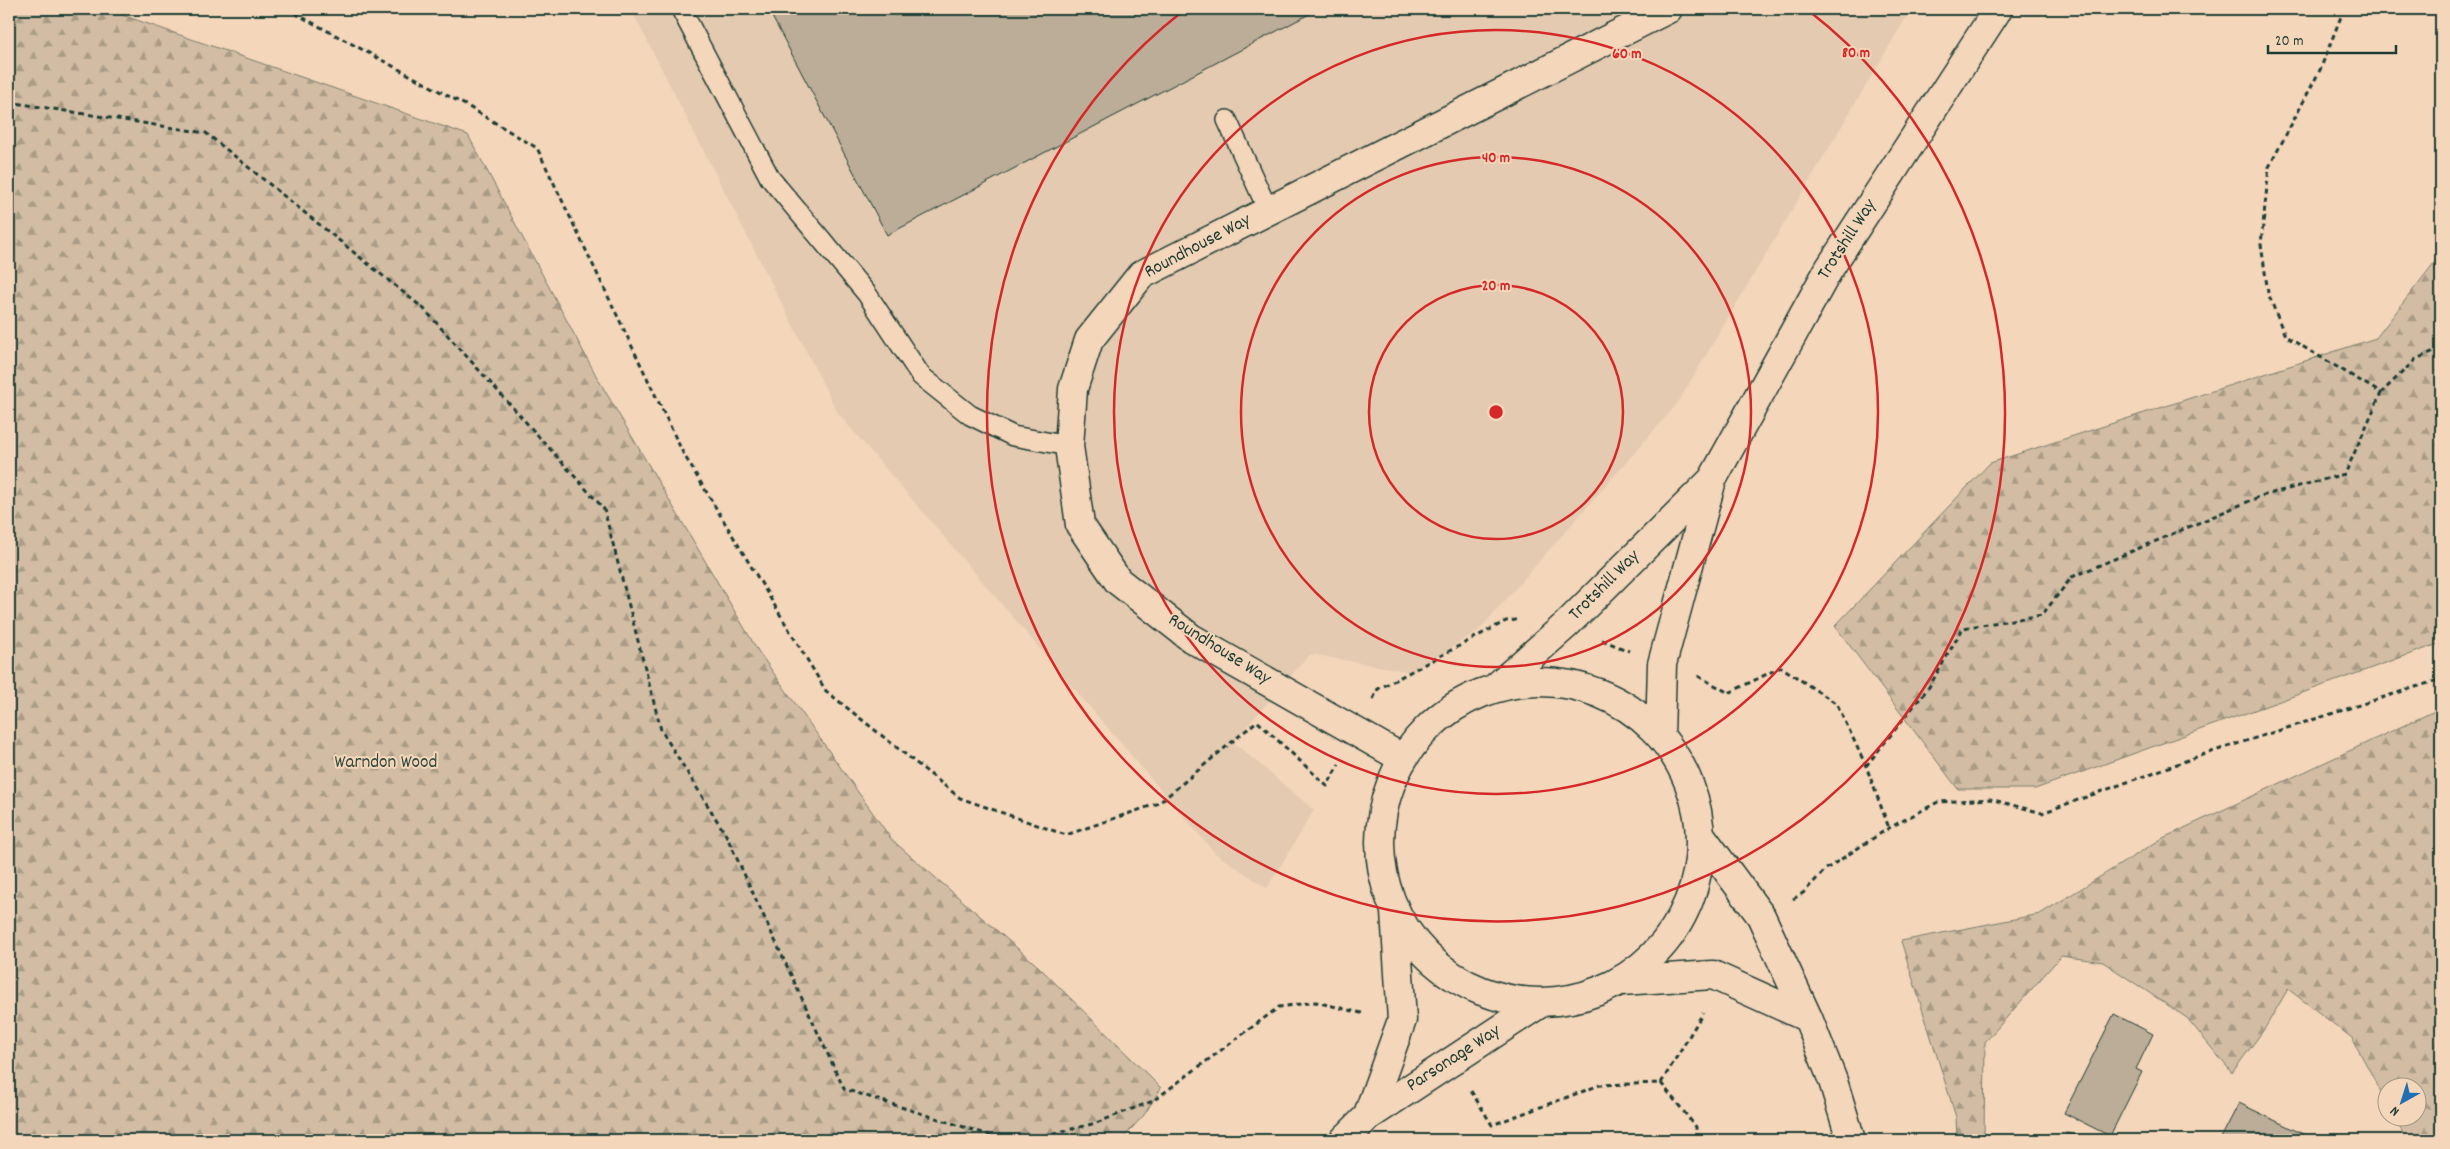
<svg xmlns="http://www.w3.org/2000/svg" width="2450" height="1149" viewBox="0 0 2450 1149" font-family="Dekko,sans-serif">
	<defs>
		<pattern id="forest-firs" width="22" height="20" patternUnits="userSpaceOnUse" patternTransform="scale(1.25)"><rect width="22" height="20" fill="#d2bda4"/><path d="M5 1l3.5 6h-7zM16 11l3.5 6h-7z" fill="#aa9b86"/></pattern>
	</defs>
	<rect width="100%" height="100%" fill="#f4d6ba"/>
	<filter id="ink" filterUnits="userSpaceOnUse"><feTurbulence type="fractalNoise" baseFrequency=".02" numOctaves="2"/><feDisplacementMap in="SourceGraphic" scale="10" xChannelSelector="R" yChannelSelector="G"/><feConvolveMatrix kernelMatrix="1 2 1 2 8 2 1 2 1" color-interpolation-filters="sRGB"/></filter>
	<g filter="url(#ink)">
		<path fill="#e3cab0" d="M631 9H1911L1677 404 1479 630 1412 672 1310 654 1233 742 1314 810 1267 888 1215 853 838 413Z"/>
		<path fill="url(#forest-firs)" stroke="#787d6c" d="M9 9H105L468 135 598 379 758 651 892 840 1039 967 1161 1088 1144 1115 1121 1140H9Z
			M2441 254V643L2035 789H1958L1835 626 1990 463 2376 338Z
			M2441 708V1140H2406L2395 1117 2418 1116V1086H2388L2387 1103 2352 1038 2288 989 2265 1028 2232 1073 2187 1018 2103 962 2061 956 1985 1042 1984 1140H1957L1956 1117 1901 941 2040 914 2163 838Z"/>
		<path fill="#bbad97" stroke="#1f3d34" d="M768 9H1319L887 235Z
			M2114 1014 2153 1034 2136 1069 2142 1072 2110 1136 2064 1113Z
			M2239 1103 2307 1136 2305 1140H2220Z
			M2066 1133 2106 1140H2065Z"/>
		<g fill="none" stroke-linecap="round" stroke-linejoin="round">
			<defs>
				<path id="service" d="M681 9 770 178 867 294 921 376 970 415 1013 436 1069 446
					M1227 120 1268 210"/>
				<path id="minor" d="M1402 758 1191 638 1118 581 1080 525 1069 446 1073 389 1089 340 1141 275 1668 9"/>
				<path id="tertiary" d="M1700 834 1761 916 1808 1018 1833 1081 1851 1140
					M1621 981 1713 975 1808 1018"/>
				<path id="primary" d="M1380 842a160 160 0 1 1 320 0a160 160 0 1 1-320 0Z
					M1495 688 1566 625 1711 481
					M1660 736 1662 664 1712 480 1829 269 1998 9
					M1367 1117 1402 1020 1395 912
					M1344 1140 1367 1117 1542 1002"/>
			</defs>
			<use href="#service" stroke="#1f3d34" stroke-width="22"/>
			<use href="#minor" stroke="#1f3d34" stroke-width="31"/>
			<use href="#tertiary" stroke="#1f3d34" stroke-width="31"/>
			<use href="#primary" stroke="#1f3d34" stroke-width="31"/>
			<path stroke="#1f3d34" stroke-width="3" stroke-dasharray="5 4" stroke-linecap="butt" d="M287 9 469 107 537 148 683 453 826 691 960 798 1066 835 1159 803 1257 721 1327 786 1339 764
				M2344 9 2320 70 2269 167 2261 244 2268 293 2285 336 2381 393 2416 359 2441 348
				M9 102 206 133 424 309 604 509 661 730 726 835 844 1089 1005 1140
				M1602 640 1629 651
				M1698 676 1729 693 1781 667 1837 704 1866 766 1889 828
				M1373 699 1378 689 1506 621 1516 620
				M1866 766 1929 687 1963 628 2042 615 2072 577 2261 496 2345 474 2381 393
				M1793 899 1803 893 1826 869 1889 828 1938 802 1990 799 2042 813 2202 755 2441 679
				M1661 1083 1703 1013
				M1661 1083 1696 1127V1140
				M1471 1091 1492 1125 1600 1085 1661 1083
				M1027 1140 1096 1123 1153 1101 1279 1007 1316 1002 1365 1014"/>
			<use href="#service" stroke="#f4d6ba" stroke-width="19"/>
			<use href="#minor" stroke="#f4d6ba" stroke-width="28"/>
			<use href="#tertiary" stroke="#f4d6ba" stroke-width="28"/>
			<use href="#primary" stroke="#f4d6ba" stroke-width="28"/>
		</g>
	</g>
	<g fill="none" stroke="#d62828" stroke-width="2.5">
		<circle cx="1496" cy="412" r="127"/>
		<circle cx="1496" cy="412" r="255"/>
		<circle cx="1496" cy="412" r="382"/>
		<path d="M1809 11A509 509 0 1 1 1183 11"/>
	</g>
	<g text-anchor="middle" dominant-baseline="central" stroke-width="4" stroke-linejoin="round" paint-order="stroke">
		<g font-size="19" fill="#1f3d34" stroke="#f4d6ba">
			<text transform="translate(1848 240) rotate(-57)">Trotshill Way</text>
			<text transform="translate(1198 247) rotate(-28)">Roundhouse Way</text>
			<text transform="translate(1605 586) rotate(-45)">Trotshill Way</text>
			<text transform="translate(1219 650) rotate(32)">Roundhouse Way</text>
			<text transform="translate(1454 1059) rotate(-33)">Parsonage Way</text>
		</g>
		<g font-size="19" fill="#314a3f" stroke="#f4d6ba">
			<text x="386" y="763">Warndon Wood</text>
		</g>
	</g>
	<circle cx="1496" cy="412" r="8" fill="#d62828" stroke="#f4d6ba" stroke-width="2.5"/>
	<g font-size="15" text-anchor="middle" font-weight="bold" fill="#d62828" stroke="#f4d6ba" stroke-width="4" stroke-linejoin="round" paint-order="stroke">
		<text x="1856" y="57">80 m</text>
		<text x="1627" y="58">60 m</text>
		<text x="1496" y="162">40 m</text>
		<text x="1496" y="290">20 m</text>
	</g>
	<rect width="2450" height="1149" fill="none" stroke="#f4d6ba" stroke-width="30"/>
	<rect x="15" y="15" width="2420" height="1119" fill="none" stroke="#1f3d34" stroke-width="2" filter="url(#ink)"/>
	<g transform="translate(2402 1102) rotate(219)"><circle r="24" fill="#f4d6ba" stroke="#9f9984"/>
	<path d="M0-4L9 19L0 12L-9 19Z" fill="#1f6fb2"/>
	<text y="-8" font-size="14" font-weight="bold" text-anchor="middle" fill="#1f3d34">N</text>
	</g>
	<path d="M2268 45v8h128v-8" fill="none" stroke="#1f3d34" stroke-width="2.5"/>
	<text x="2275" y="45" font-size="15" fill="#1f3d34" stroke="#f4d6ba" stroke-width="4" paint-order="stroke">20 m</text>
</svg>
